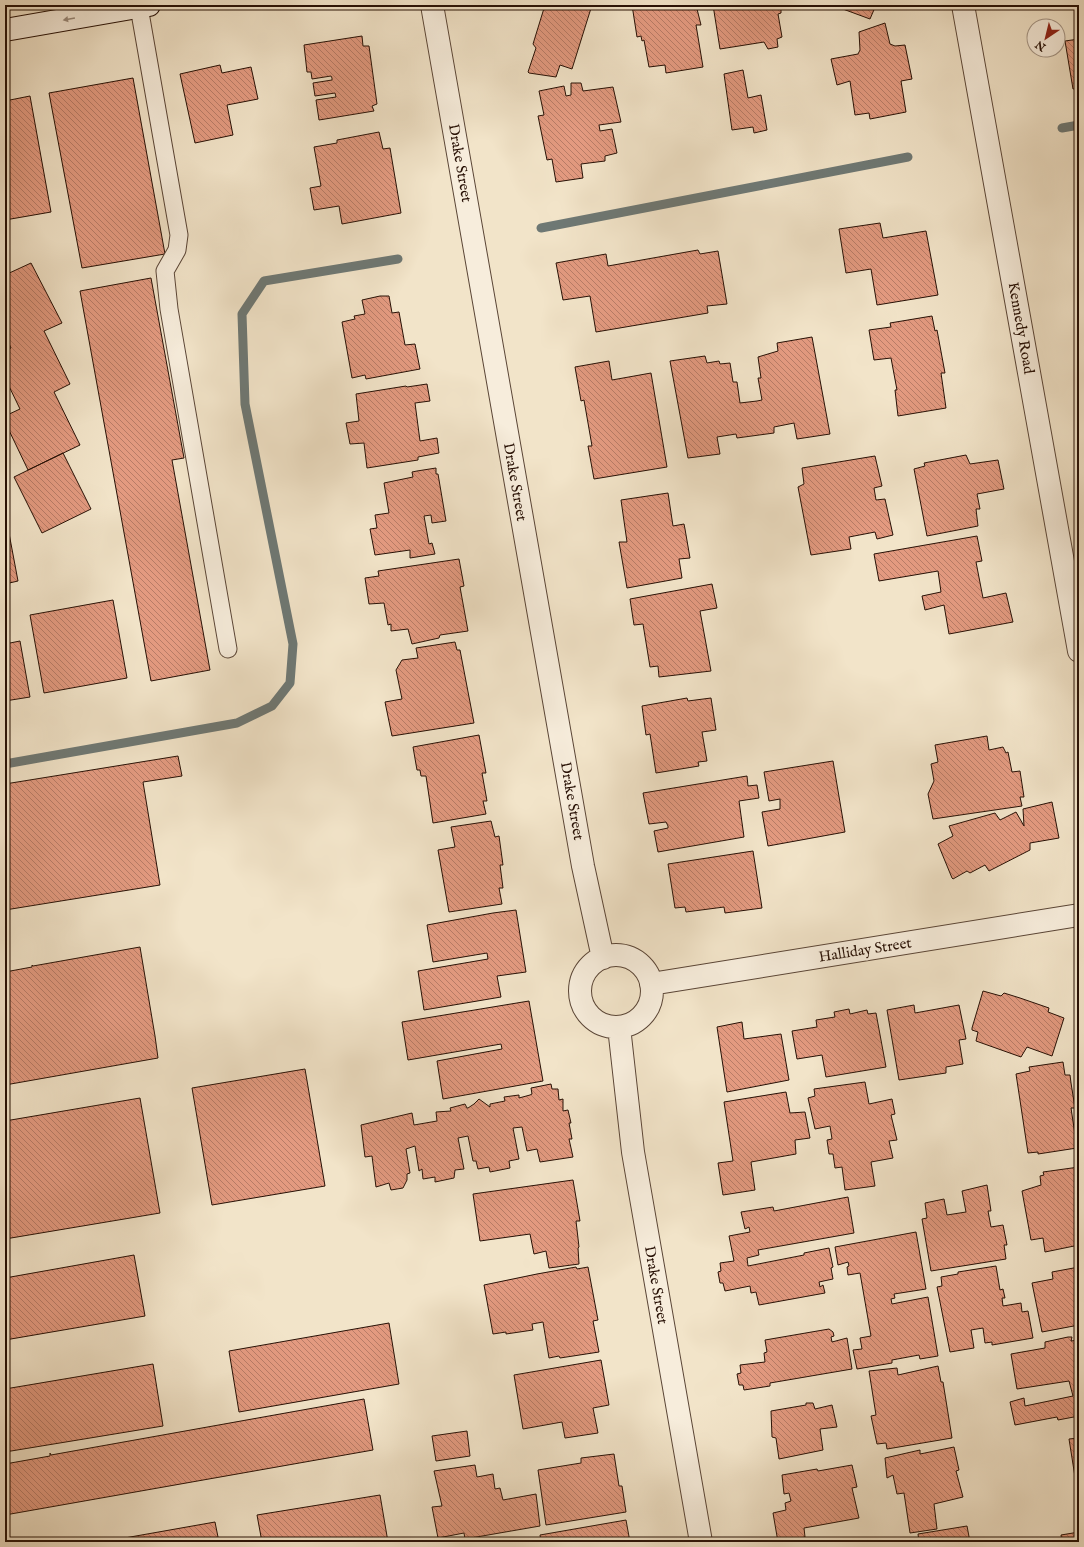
<svg xmlns="http://www.w3.org/2000/svg" width="1084" height="1547" viewBox="0 0 1084 1547" font-family="'IM FELL English',serif">
	<defs>
		<pattern id="building-back-hatch" width="6" height="6" patternUnits="userSpaceOnUse"><rect width="6" height="6" fill="#e39a80"/><path d="M-1 5l2 2M0 0l6 6M5-1l2 2" fill="none" stroke="#b87c67"/></pattern>
	</defs>
	<rect width="100%" height="100%" fill="#f2e4c9"/>
	<filter id="stains"><feTurbulence type="fractalNoise" baseFrequency=".005" numOctaves="4"/><feColorMatrix values="0 0 0 0 .2 0 0 0 0 .09 0 0 0 0 .02 0 0 0 .5 -.17"/></filter>
	<radialGradient id="worn" r=".72"><stop offset=".6" stop-color="#630" stop-opacity="0"/><stop offset="1" stop-color="#630" stop-opacity=".3"/></radialGradient>
	<g fill="none" stroke-linecap="round" stroke-linejoin="round">
		<path stroke="#6e7874" stroke-width="9" d="M1062 128 1079 125
			M541 228 908 157
			M5 764 237 723 272 706 290 683 293 644 245 404 242 314 264 281 398 259"/>
	</g>
	<path fill="url(#building-back-hatch)" stroke="#271005" d="M545 5H592L572 69 560 65 556 77 529 73 528 72 536 48 533 44Z
		M632 5H696L701 25H696L703 67 666 73 665 65 649 67 644 40 642 41 641 36 637 37Z
		M713 5H781V13L778 14 782 37 777 39 778 47 768 49 764 42 720 49Z
		M832 5H876L870 19Z
		M885 23 890 44 895 46 905 45 912 79 901 81 906 112 870 119 869 113 855 115 850 81 837 85 831 59 858 54 860 50 859 32Z
		M362 36 363 46H369L377 104 372 106 374 111 319 120 316 100 336 97 335 93 315 96 313 83 332 80V78L331 76 312 79 311 72H307L304 45Z
		M1079 39V88L1073 89 1065 41Z
		M220 65 222 73 251 67 258 99 227 105 233 135 195 143 180 74Z
		M743 70 748 98 761 95 767 130 754 133 753 127 732 130 724 74Z
		M133 78 165 254 82 268 49 93Z
		M571 83H581L583 91 613 87 621 122 599 125 600 131 612 129 617 153 605 156V161L581 164 583 178 556 182 552 159 547 160 538 116 544 115 539 91 564 86 566 96 571 95Z
		M30 96 51 212 5 220V101Z
		M379 132 383 149 390 148 401 213 342 224 339 206 314 210 310 188 321 186 314 147 337 143V140Z
		M880 223 883 238 926 231 938 295 877 305 871 269 846 273 839 229Z
		M698 250 700 254 718 251 727 304 707 306 708 313 596 332 590 296 563 300 556 263 606 254 608 266Z
		M31 263 62 323 44 331 70 384 54 392 80 445 28 470 5 422V416L20 409 5 378V351L11 348 5 335V275Z
		M151 278 184 458 172 460 210 670 151 681 80 291Z
		M380 296H389L392 313 399 312 405 345 415 344 420 369 366 379 365 375 352 378 342 322 355 319 354 316 365 314 362 300Z
		M932 316 935 331 937 330 945 373H941L946 408 898 416 895 390H897L891 358 874 360 869 330 891 327 890 323Z
		M812 337 830 434 797 439 794 423 774 427V433L737 438 736 434 717 437 720 454 688 458 670 361 705 356 707 363 719 361 720 364 730 363 733 382H737L740 403 757 401 762 400 758 378H761L758 357 778 351 777 343Z
		M609 361 612 380 651 373 667 467 594 479 588 446H592L584 400 581 401 575 367Z
		M427 384 430 401 415 403 420 441 437 438 439 453 418 457V460L367 468 364 443 350 444 346 423 359 421 356 394 406 386 407 387Z
		M63 453 91 509 42 533 14 477Z
		M966 455 970 464 998 460 1004 489 977 494 980 509H976L978 526 927 536 914 469 925 466 924 463Z
		M875 456 882 486 874 488 876 500 885 499 893 535 877 539 875 532 849 537 851 549 811 555 798 487 804 484 802 468Z
		M436 468V474H438L446 521 432 523 431 515 424 516 429 544 432 543 435 554 410 558V550L375 555 370 529 377 528 375 515 389 513 384 483 413 477 412 472 417 471Z
		M668 493 673 526 684 524 685 529 690 558 679 559 682 578 627 588 619 542H627L621 500Z
		M5 512 18 581 5 584Z
		M977 536 982 561 976 562 983 598 1006 593 1013 622 949 634 944 605 925 610 922 596 941 592 938 571 879 581 874 554Z
		M459 559 464 586 460 587 468 631 440 635 439 638 412 644 408 629 391 631V624L388 625 384 603 369 604 365 578 379 576 378 571Z
		M712 584 717 608 700 611 711 671 659 677 658 666 650 667 643 624 634 625 630 599Z
		M113 600 127 678 44 693 30 615Z
		M20 641 30 697 5 701V644Z
		M455 642 457 650H460L474 723 392 736 385 702 402 699 396 670 402 660 418 658 416 648Z
		M687 698 688 701 711 698 716 730 702 732 707 761 698 762 699 766 656 773 650 734 646 735 642 706Z
		M479 735 486 773H482L487 801H483L486 814 433 823 426 776H421L420 770H417L413 747Z
		M987 736 989 750 1003 747 1006 753 1008 752 1012 772 1020 771 1024 797H1020L1022 806 933 819 928 794 934 781 931 764 938 762 935 745Z
		M178 756 182 776 143 782 160 885 5 910V784Z
		M833 761 845 832 768 846 762 812 780 809V799L769 801 764 772Z
		M747 776 748 786 757 785 759 798 739 801 744 837 658 852 654 831 668 828V826L666 822 649 824 643 793Z
		M1052 802 1059 838 1030 843V850L989 871 985 865 970 873 967 871 953 879 952 878 938 844 953 836 949 826 995 813 1000 820 1016 812 1024 826 1023 809Z
		M491 821 495 837 499 836 503 865H500L503 888H499L502 904 449 912 438 850 455 847 451 827Z
		M753 851 762 908 725 913 724 907 686 912 685 907 675 908 668 864Z
		M516 910 526 972 497 976 501 997 424 1010 418 971 488 959 487 953 433 962 427 925 493 913Z
		M140 947 155 1036 158 1058 5 1085V972L32 967V965L33 966Z
		M983 991 1001 996 1004 993 1020 998 1049 1008 1048 1012 1064 1018 1052 1056 1027 1047 1021 1057 976 1041 978 1032 972 1030V1028Z
		M529 1001 543 1081 443 1099 437 1061 502 1049 501 1044 408 1060 402 1022Z
		M914 1005 915 1013 959 1005 966 1039 959 1040 963 1064 946 1067V1073L899 1080 887 1010Z
		M849 1009 850 1014 867 1010 868 1014 876 1013 886 1067 826 1077 822 1055 797 1059 792 1031 817 1027 816 1020 835 1017 834 1012Z
		M742 1022 744 1039 781 1034 789 1080 727 1092 717 1027Z
		M1063 1062 1065 1075H1070L1071 1083 1075 1108H1071L1077 1148 1038 1154V1152L1028 1153 1016 1074 1030 1071 1029 1067Z
		M305 1069 325 1186 212 1205 192 1088Z
		M865 1082 869 1104 892 1099 895 1114 891 1115 897 1140 889 1141 893 1158 871 1162 875 1186 845 1190 842 1167 835 1168 833 1154H829L827 1140 832 1139 830 1126 815 1129 808 1098 815 1096 814 1089Z
		M551 1084 552 1089H558L559 1100 563 1099V1111L568 1110 571 1123H569L572 1139H569L573 1157 540 1162 537 1149 527 1151 522 1127 513 1128 519 1159 509 1161 510 1168 490 1172 489 1167 478 1169 476 1161H473L468 1136 458 1138 464 1169 455 1170 454 1178 435 1182V1177L423 1179 422 1169 419 1171 415 1146 406 1149 410 1173 407 1174V1180L403 1188 391 1190 389 1183 376 1187 372 1156 365 1157 361 1125 412 1113 414 1125 437 1121 436 1112 451 1111 450 1108 465 1104 467 1108H468L474 1104 479 1099 490 1107V1104L505 1101 504 1097 519 1095V1098L530 1095 532 1094 531 1088Z
		M786 1092 790 1113 805 1112 810 1138 795 1140 796 1154 751 1162 755 1190 723 1195 718 1163 733 1161 724 1102Z
		M140 1098 160 1213 5 1239V1121Z
		M1079 1167V1245L1045 1252 1043 1238 1031 1240 1022 1191 1041 1185 1040 1176 1044 1175 1043 1172Z
		M573 1180 580 1221H576L579 1247 578 1248 579 1264 549 1268 546 1251 534 1254 530 1234 480 1241 473 1194Z
		M987 1185 991 1211H988L991 1227 1003 1225 1007 1245H1004L1006 1259 931 1271 922 1219 927 1218 925 1203 944 1199 947 1215 966 1212 962 1191Z
		M848 1197 854 1233 758 1250 759 1255 747 1258 748 1266 804 1255V1253L829 1248 833 1267 831 1268 833 1279 819 1282 820 1287 823 1285 825 1293 759 1305 756 1292 751 1293 750 1286 725 1291 723 1283H720L718 1272 721 1271 720 1263 734 1261 729 1236 750 1232 749 1227 745 1229 741 1212 773 1207 774 1211Z
		M916 1232 926 1289 894 1294 895 1298 891 1299 892 1304 928 1297 938 1356 920 1359 919 1355 892 1360V1363L857 1369 853 1350 862 1349 860 1338 871 1336 860 1273 848 1275 847 1267 849 1266 848 1262 838 1265 835 1247Z
		M134 1255 145 1316 5 1340V1278Z
		M996 1266 1000 1290 1003 1289 1005 1298H1002L1003 1306 1021 1303 1022 1312 1028 1311 1033 1338 992 1345V1342L985 1343 983 1328 971 1330 974 1348 950 1352 937 1287 942 1286 941 1277 958 1274V1272Z
		M576 1267 577 1269 588 1267 598 1320 593 1321 599 1352 560 1358 559 1356 549 1358 543 1322 532 1324 533 1330 506 1334V1332L493 1334 484 1285 537 1274Z
		M1079 1267V1325L1042 1332 1032 1283 1053 1279 1052 1272Z
		M389 1323 399 1384 239 1412 229 1351Z
		M829 1329 833 1332 834 1336 831 1337 832 1342 847 1338 852 1369 770 1383V1386L744 1390 743 1385H739L737 1374 741 1373 740 1365 765 1362 764 1353 767 1352 765 1340Z
		M1068 1337H1072L1071 1341 1079 1340V1416L1058 1420 1057 1417 1015 1425 1010 1402 1024 1398 1025 1406 1073 1396 1069 1381 1017 1389 1011 1354 1045 1348V1342Z
		M601 1360 609 1405 593 1408 598 1433 565 1438 562 1422 523 1429 514 1375Z
		M153 1364 163 1426 5 1452V1389Z
		M938 1366 941 1382H943L952 1438 887 1449 886 1443 877 1444 871 1416 876 1415 869 1371 897 1368 898 1375Z
		M364 1399 373 1450 5 1515V1464L50 1456V1453L51 1455Z
		M806 1403H813L815 1409 832 1405 837 1427 820 1429 823 1450 779 1459 776 1438 772 1437 771 1411 806 1405Z
		M467 1431 470 1456 436 1461 432 1436Z
		M1079 1438V1496H1078L1069 1439Z
		M954 1447 959 1470 956 1471 963 1497 934 1504 937 1529 910 1533 904 1493 897 1494 893 1475 887 1478 885 1458 920 1450V1454Z
		M614 1454 619 1486H622L626 1512 546 1525 538 1470 581 1463V1458Z
		M475 1465 477 1477 493 1474 495 1489 500 1488 503 1500 536 1494 540 1526 465 1539 464 1533 438 1538 432 1507 442 1506 434 1471Z
		M852 1465 857 1487 852 1488 859 1518 804 1528 805 1537 778 1542 773 1513 786 1510 785 1503 791 1501 789 1493 784 1494 782 1475 817 1469 818 1471Z
		M380 1495 388 1542H262L257 1515Z
		M626 1520 630 1542H541L540 1535Z
		M215 1522 219 1542H102Z
		M967 1526 970 1542H919L918 1534Z
		M1079 1532V1542H1062L1061 1535Z"/>
	<g fill="none" stroke-linecap="round" stroke-linejoin="round">
		<defs>
			<path id="lane" d="M139 7 179 235 177 250 165 271 169 309 228 649"/>
			<path id="street" d="M432 5 583 866 603 958
				M963 5 1079 651
				M580 991a36 36 0 1 1 72 0a36 36 0 1 1-72 0Z
				M651 984 1079 915
				M619 1027 633 1152 701 1542"/>
			<path id="secondary" d="M5 30 149 5"/>
		</defs>
		<use href="#lane" stroke="#5a4536" stroke-width="19"/>
		<use href="#street" stroke="#5a4536" stroke-width="24"/>
		<use href="#secondary" stroke="#271005" stroke-width="24"/>
		<use href="#lane" stroke="#f7eddc" stroke-width="17"/>
		<use href="#street" stroke="#f7eddc" stroke-width="22"/>
		<use href="#secondary" stroke="#f7eddc" stroke-width="22"/>
	</g>
	<defs><path id="oneway-solid" d="M-6-.8H1V-3.2L6.5 0L1 3.2V.8H-6Z"/></defs>
	<use fill="#998a7b" href="#oneway-solid" transform="translate(69 19) rotate(170)"/>
	<g text-anchor="middle" dominant-baseline="central" stroke-width="4" stroke-linejoin="round" paint-order="stroke">
		<g font-size="15" fill="#271005" stroke="#f7eddc">
			<text transform="translate(460 163) rotate(80)">Drake Street</text>
			<text transform="translate(1021 328) rotate(80)">Kennedy Road</text>
			<text transform="translate(515 482) rotate(80)">Drake Street</text>
			<text transform="translate(572 801) rotate(80)">Drake Street</text>
			<text transform="translate(865 950) rotate(-9)">Halliday Street</text>
			<text transform="translate(656 1285) rotate(80)">Drake Street</text>
		</g>
	</g>
	<rect width="1084" height="1547" fill="none" stroke="#f2e4c9" stroke-width="20"/>
	<rect x="6" y="6" width="1072" height="1535" fill="none" stroke="#271005" stroke-width="2"/>
	<rect x="10" y="10" width="1064" height="1527" fill="none" stroke="#271005"/>
	<g transform="translate(1046 38) rotate(215)"><circle r="19" fill="#f7eddc" stroke="#a49586"/>
	<path d="M0-3L7 15L0 10L-7 15Z" fill="#8f2418"/>
	<text y="-6" font-size="11" font-weight="bold" text-anchor="middle" fill="#271005">N</text>
	</g>
	<rect width="100%" height="100%" filter="url(#stains)"/>
	<rect width="100%" height="100%" fill="url(#worn)"/>
</svg>
